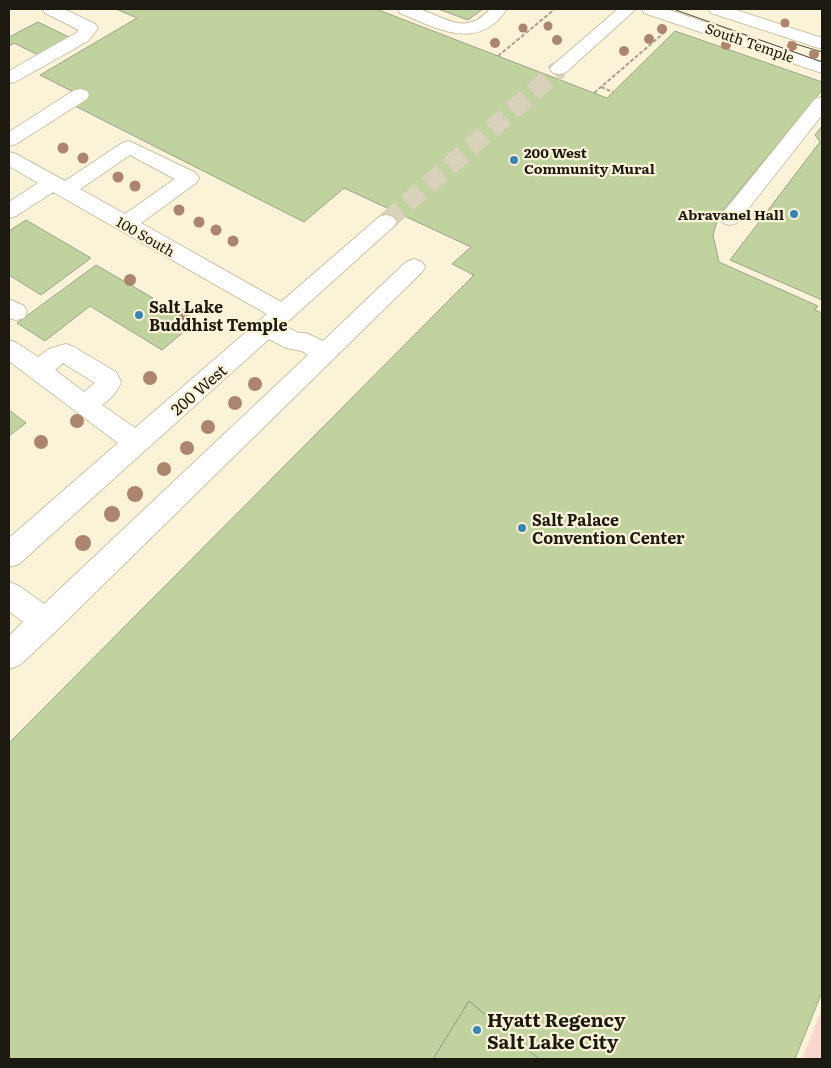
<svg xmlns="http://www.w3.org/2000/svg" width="831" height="1068" viewBox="0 0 831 1068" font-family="Literata,serif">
	<rect width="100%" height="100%" fill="#faf3d8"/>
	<path fill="#f9d7ce" d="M822 1009V1059H802Z"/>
	<path fill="#c0d29d" stroke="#9ca58d" d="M116 9H376L607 98 675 31 822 82V90L719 215 713 235 719 262 818 306 815 310 822 313V992L795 1059H539L469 1001 433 1059H9V743L474 275 452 264 471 247 344 188 304 222 75 106 87 99 40 75 137 18Z
		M438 9H483L468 20Z
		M38 22 71 38 42 57 14 43 9 46V37Z
		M822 126V300L730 260 820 142 815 135Z
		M26 220 91 258 41 295 9 275V231Z
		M96 265 153 298 150 300 192 325 162 350 90 306 45 341 17 323Z
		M9 410 26 423 9 436Z
		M469 1001 539 1059H433Z"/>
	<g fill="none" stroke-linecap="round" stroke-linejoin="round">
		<path stroke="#d9d2ba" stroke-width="19" stroke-dasharray="19 9" stroke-linecap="butt" d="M386 222 559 69"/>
		<defs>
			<path id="minor" d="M43 9H64L95 24 98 28 88 41 15 82 9 83V71L76 33 79 30 45 13Z
				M398 9C405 9 415 7 422 10 449 19 466 36 490 9H507C478 52 438 29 400 13Z
				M618 9H636L565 73 559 74 553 73 550 69 553 65Z
				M642 9H666L822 62V73L644 13Z
				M709 9H733L822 38V49L711 13Z
				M80 89 87 91 89 95 87 99 16 144 9 146V132L73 91Z
				M822 97V115L737 223 730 225 723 223 719 218 723 213 815 99Z
				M129 141 196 173 199 178 196 183 141 223 281 302 379 217 386 215 393 217 397 222 393 227 284 325 298 333H306L323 341 406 262 414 259 422 262 425 267 422 272 56 631 20 665 9 669V636L23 622 9 611V582L19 586 44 604 308 355 302 351 286 348 269 339 19 564 9 567V538L118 443 9 361V340L17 343 38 357 49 349 66 344 74 347 116 372 121 382C117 393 111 398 102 405L135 428 267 314 53 192 16 216 9 218V202L38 183 9 166V152L16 154 65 181 122 143ZM130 155 175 179 125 214 80 189ZM63 363 95 383 84 392 55 370Z
				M9 299 24 306 27 312 24 318 16 320 9 318Z"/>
		</defs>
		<use href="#minor" stroke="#cbc4a9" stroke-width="2"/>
		<path stroke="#a8a28e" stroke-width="2" stroke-dasharray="4 2" stroke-linecap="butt" d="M498 56 555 9
			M601 87 613 92
			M594 93 665 32"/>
		<use href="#minor" fill="#fff" fill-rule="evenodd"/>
		<path stroke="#524e41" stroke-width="1" d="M673 9 822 62
			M789 42 822 52"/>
	</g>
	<g fill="#ad846e">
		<circle cx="785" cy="23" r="4.5"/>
		<circle cx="548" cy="26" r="4.5"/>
		<circle cx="523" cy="28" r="4.5"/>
		<circle cx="662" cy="29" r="5"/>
		<circle cx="649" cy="39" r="5"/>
		<circle cx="557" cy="40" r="5"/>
		<circle cx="495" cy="43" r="5"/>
		<circle cx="726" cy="45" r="5"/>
		<circle cx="792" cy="46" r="5"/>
		<circle cx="624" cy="51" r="5"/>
		<circle cx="814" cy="54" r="5"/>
		<circle cx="63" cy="148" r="5.5"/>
		<circle cx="83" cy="158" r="5.5"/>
		<circle cx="118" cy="177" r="5.5"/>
		<circle cx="135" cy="186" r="5.5"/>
		<circle cx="179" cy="210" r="5.5"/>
		<circle cx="199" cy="222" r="5.5"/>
		<circle cx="216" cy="230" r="5.5"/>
		<circle cx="233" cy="241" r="5.5"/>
		<circle cx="130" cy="280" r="6"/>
		<circle cx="184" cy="315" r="6"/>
		<circle cx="150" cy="378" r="7"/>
		<circle cx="255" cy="384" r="7"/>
		<circle cx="235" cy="403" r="7"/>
		<circle cx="77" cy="421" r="7"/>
		<circle cx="208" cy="427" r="7"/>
		<circle cx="41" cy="442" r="7"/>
		<circle cx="187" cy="448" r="7"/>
		<circle cx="164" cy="469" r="7"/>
		<circle cx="135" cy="494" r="8"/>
		<circle cx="112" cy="514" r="8"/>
		<circle cx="83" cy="543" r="8"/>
	</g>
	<g fill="#3885b8" stroke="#faf3d8" stroke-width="2">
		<circle cx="514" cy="160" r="5"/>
		<circle cx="794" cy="214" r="5"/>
		<circle cx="139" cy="315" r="5"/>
		<circle cx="522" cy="528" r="5"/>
		<circle cx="477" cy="1030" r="5"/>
	</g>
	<g text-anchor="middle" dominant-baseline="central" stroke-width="4.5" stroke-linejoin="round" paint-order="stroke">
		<g font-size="14" fill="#1c1910" stroke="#faf3d8">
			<text transform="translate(750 42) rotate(19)">South Temple</text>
			<text transform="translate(146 236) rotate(30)">100 South</text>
		</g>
		<g font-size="14" font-weight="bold" fill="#1c1910" stroke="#faf3d8" text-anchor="start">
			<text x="524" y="152">200 West<tspan x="524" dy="16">Community Mural</tspan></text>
			<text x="784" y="214" text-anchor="end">Abravanel Hall</text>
		</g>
		<g font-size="16" font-weight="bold" fill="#1c1910" stroke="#faf3d8" text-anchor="start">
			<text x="149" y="306">Salt Lake<tspan x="149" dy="18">Buddhist Temple</tspan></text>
			<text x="532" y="519">Salt Palace<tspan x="532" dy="18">Convention Center</tspan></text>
		</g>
		<g font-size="16" fill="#1c1910" stroke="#faf3d8">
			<text transform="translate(198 389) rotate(-41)">200 West</text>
		</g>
		<g font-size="19" font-weight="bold" fill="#1c1910" stroke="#faf3d8" text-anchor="start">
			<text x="487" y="1019">Hyatt Regency<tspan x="487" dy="22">Salt Lake City</tspan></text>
		</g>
	</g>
	<rect width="831" height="1068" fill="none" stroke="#1c1910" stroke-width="20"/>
</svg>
